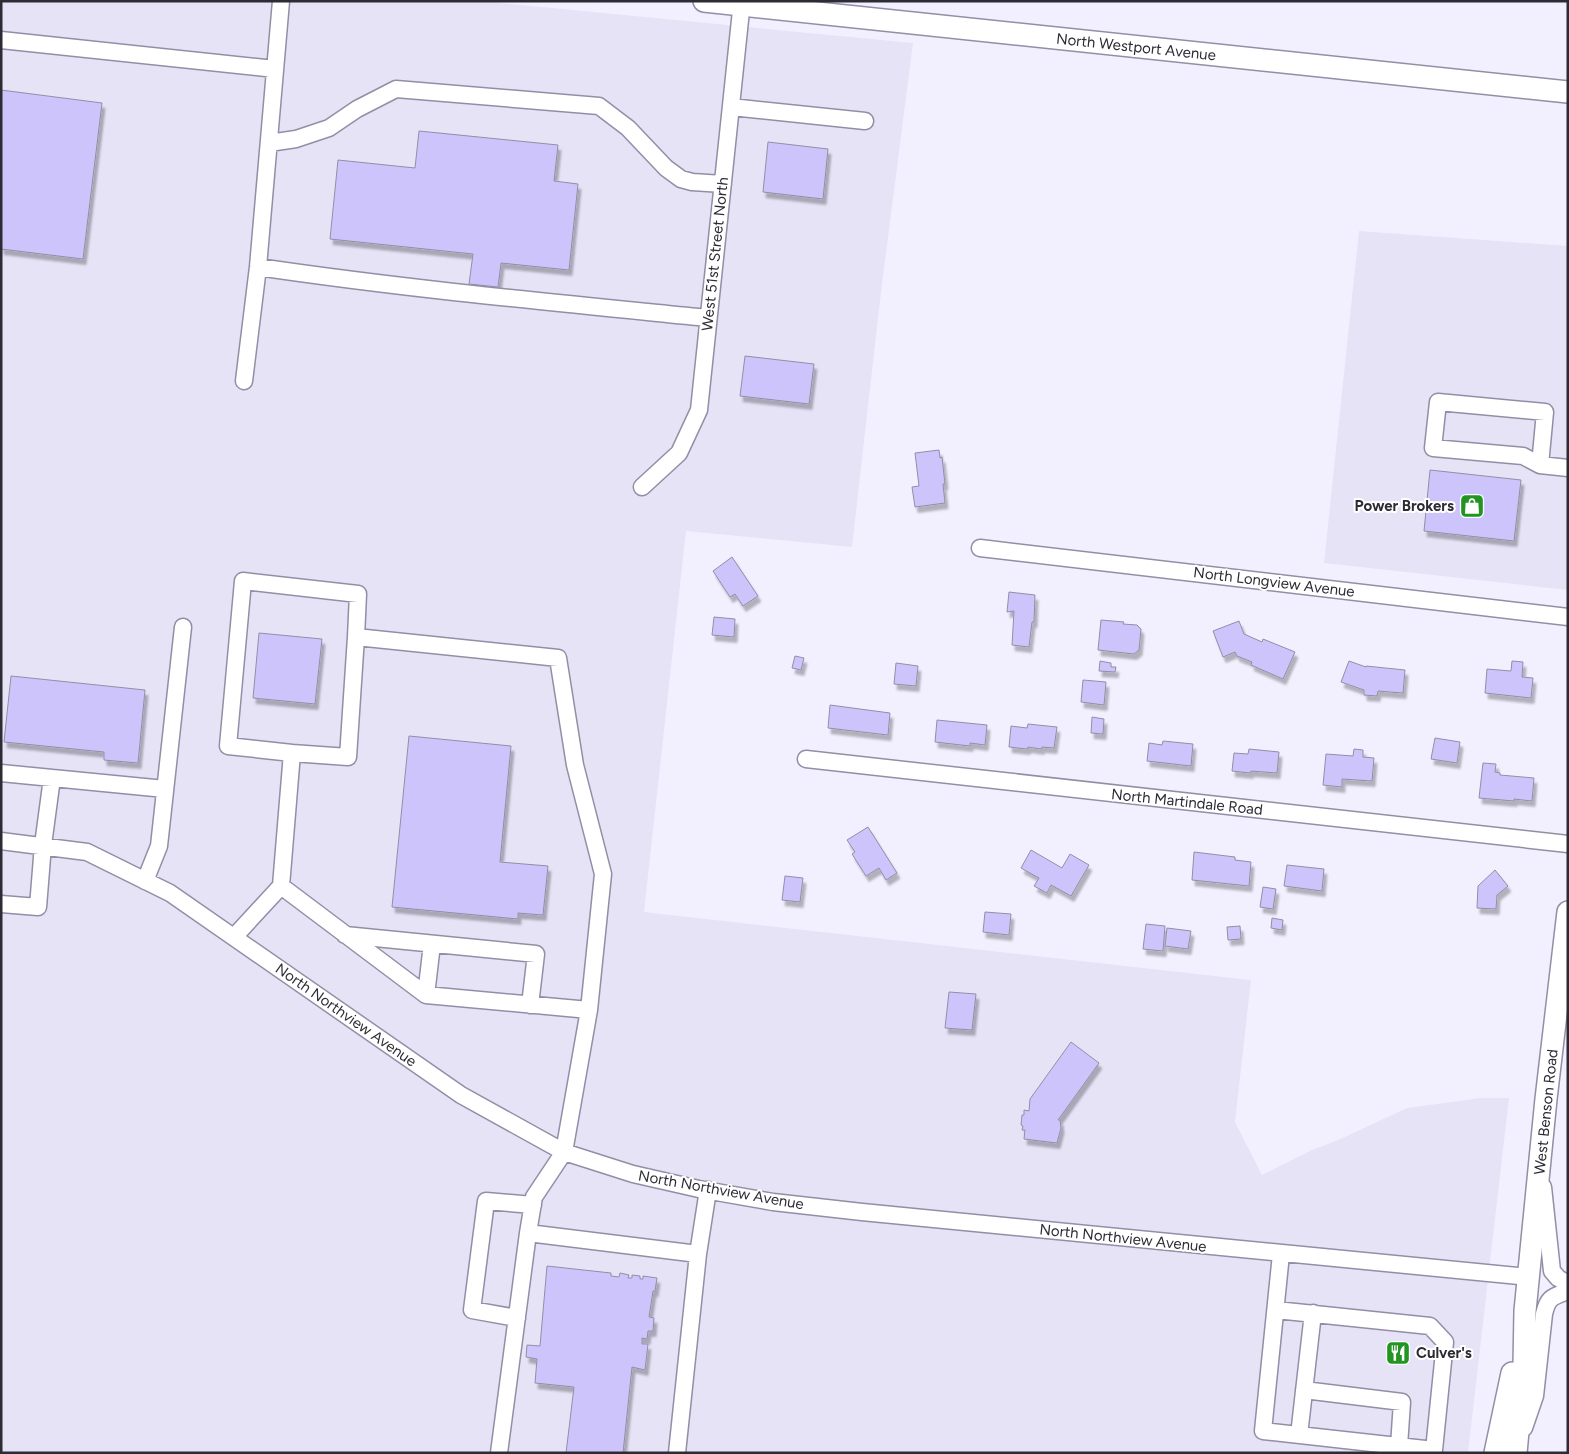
<svg xmlns="http://www.w3.org/2000/svg" width="1569" height="1454" viewBox="0 0 1569 1454" font-family="Figtree,sans-serif">
	<defs>
		<filter id="shadow"><feDropShadow dx="3" dy="5.5" stdDeviation="1" flood-color="#0004"/></filter>
	</defs>
	<rect width="100%" height="100%" fill="#f2f0ff"/>
	<path fill="#e6e3f7" d="M1 1H479L913 43 881 292 852 547 686 531 644 912 1251 980 1235 1122 1262 1175 1312 1150 1336 1141 1407 1108 1481 1098H1509L1468 1453H1Z
		M1359 231 1568 246V590L1324 563Z"/>
	<path fill="#cec4fc" stroke="#928ea5" filter="url(#shadow)" d="M1 90 102 103 83 259 1 249Z
		M419 131 558 145 554 181 578 184 569 270 501 263 498 287 469 284 473 254 330 239 338 160 415 168Z
		M768 142 828 149 823 199 763 192Z
		M745 356 814 364 809 404 740 396Z
		M939 450 940 458 942 457 945 484H943L945 503 915 507 912 487 919 486 915 453Z
		M1430 470 1521 480 1514 541 1424 531Z
		M732 557 758 596 743 606 735 594 730 597 713 571Z
		M1009 592 1035 595 1034 622H1032L1029 647 1012 645 1014 611 1007 612Z
		M714 617 735 619 734 637 712 635Z
		M1101 620 1124 622 1123 624 1137 625 1141 629 1139 650 1134 654 1098 650Z
		M1239 621 1244 634 1262 642 1263 639 1295 652 1283 679 1251 665 1252 662 1237 656 1235 652 1223 657 1213 631Z
		M259 633 322 639 315 704 253 698Z
		M795 656 804 658 801 670 792 668Z
		M1100 661 1111 663V667H1116L1115 672 1099 671Z
		M1349 661 1366 667V666L1405 670 1403 693 1378 691 1377 696 1364 695V690L1341 682Z
		M1512 661 1523 662 1522 677 1533 678 1531 698 1485 693 1487 669 1511 671Z
		M896 663 918 666 916 686 894 684Z
		M11 676 145 690 138 763 104 760V752L4 742Z
		M1083 680 1106 682 1104 705 1081 702Z
		M830 705 890 713 888 735 828 728Z
		M1092 717 1104 719 1103 734 1091 733Z
		M937 720 987 725 985 745 970 743V746L935 742Z
		M1028 724 1057 727 1054 748 1042 747 1041 749 1028 747 1027 749 1009 747 1011 726 1027 728Z
		M409 736 511 746 500 862 548 866 543 915 518 913V919L392 907Z
		M1435 738 1460 742 1457 763 1431 759Z
		M1163 741 1193 744 1191 766 1147 761 1149 743 1162 745Z
		M1249 749 1279 752 1277 773 1251 771 1250 773 1232 771 1234 753 1248 754Z
		M1354 749 1363 750V757L1374 758 1372 781 1342 779V787L1323 785 1326 754 1353 756Z
		M1483 763 1496 764 1495 772 1500 773V775L1534 778 1532 801 1514 799V801L1479 798Z
		M868 827 897 873 886 880 879 868 866 876 852 854 855 852 847 840Z
		M1031 850 1062 868 1070 854 1089 865 1071 896 1051 885 1047 893 1034 886 1039 878 1021 868Z
		M1194 852 1235 857V860L1251 862 1249 886 1192 880Z
		M1287 865 1324 869 1322 891 1284 886Z
		M1495 870 1508 886 1497 895 1496 909 1477 908 1478 886Z
		M785 876 803 878 800 902 782 900Z
		M1263 887 1276 889 1273 909 1260 907Z
		M985 912 1011 914 1009 935 983 932Z
		M1272 918 1283 920 1282 930 1271 928Z
		M1146 924 1165 926 1163 951 1143 949Z
		M1240 926 1241 939 1228 940 1227 927Z
		M1167 928 1191 931 1188 949 1165 946Z
		M949 992 976 994 972 1030 945 1028Z
		M1071 1042 1099 1063 1058 1120H1060L1061 1128 1057 1143 1024 1139 1025 1130H1022L1023 1126 1021 1125 1022 1115H1024V1110L1029 1111 1030 1099Z
		M547 1266 611 1273V1276L619 1277 620 1273 629 1275 628 1278H632V1275L640 1276V1279H643V1276L657 1278 655 1291H653L649 1317 654 1318 653 1331H648L647 1339 642 1338V1344H648L645 1370 632 1367 623 1453H566L574 1387 535 1383 537 1359 526 1357 527 1345 540 1346Z"/>
	<g fill="none" stroke-linecap="round" stroke-linejoin="round">
		<defs>
			<path id="minor" d="M1 40 275 69
				M731 107 865 121
				M269 143 296 139 329 128 357 109 396 89 599 106 628 128 666 168 681 179 692 182 723 184
				M258 267C407 289 558 303 708 318
				M244 381 258 267 281 1
				M1540 465 1545 412 1438 402 1433 448 1523 456 1540 465 1568 468
				M642 487 679 453 699 410 742 1
				M980 548 1568 617
				M292 753 348 757 356 637
				M806 759 1568 844
				M1 773 165 789
				M1 841 87 852 170 893 461 1095 564 1152 633 1174 699 1189 773 1202 862 1212 1529 1277
				M145 881 159 846 183 627
				M281 886 292 753 228 746 243 581 358 594 356 637 558 658 575 765 603 874 589 1010
				M1 904 38 907 43 845 52 778
				M345 935 536 954 530 1005
				M234 937 281 886 426 995 589 1010 564 1152 534 1197 528 1233 698 1254 708 1190
				M426 995 432 944
				M1543 1187 1552 1271 1558 1278 1568 1284
				M1276 1310 1430 1326 1445 1342 1434 1450 1263 1431 1281 1254
				M517 1318 472 1310 486 1201 533 1205
				M1304 1390 1402 1402 1399 1446
				M1524 1428 1535 1396 1544 1314C1548 1297 1552 1297 1568 1291
				M1299 1435 1313 1313
				M499 1453 528 1233
				M677 1453 698 1254"/>
			<path id="major" d="M704 1 1568 92
				M1495 1453 1512 1373
				M1516 1453 1524 1366 1525 1311 1546 1099 1568 912"/>
		</defs>
		<use href="#minor" stroke="#928ea5" stroke-width="19"/>
		<use href="#major" stroke="#928ea5" stroke-width="24"/>
		<use href="#minor" stroke="#fff" stroke-width="16"/>
		<use href="#major" stroke="#fff" stroke-width="21"/>
	</g>
	<defs>
		<symbol id="shop-square" viewBox="-11 -11 22 22"><rect x="-9" y="-9" width="18" height="18" rx="4" fill="#229421" stroke="#fff"/><path d="M-5-2.5h2.3a2.7 3.5 0 0 1 5.4 0H5L5.5 6h-11ZM-1.5-2.5h3a1.5 2.3 0 0 0-3 0Z" fill="#fff"/></symbol>
		<symbol id="restaurant-square" viewBox="-11 -11 22 22"><rect x="-9" y="-9" width="18" height="18" rx="4" fill="#229421" stroke="#fff"/><path d="M-5-6h1v4h1v-4h1v4h1v-4h1v5L-1.5 .5V6h-2V.5L-5-1ZM5-6V6H3V1.5H1.5Q1.5-4 5-6Z" fill="#fff"/></symbol>
	</defs>
	<g fill-rule="evenodd">
		<use href="#shop-square" x="1458" y="492" width="28" height="28"/>
		<use href="#restaurant-square" x="1384" y="1339" width="28" height="28"/>
	</g>
	<g text-anchor="middle" dominant-baseline="central" stroke-width="4" stroke-linejoin="round" paint-order="stroke">
		<g font-size="15" fill="#2d2b34" stroke="#fff">
			<text transform="translate(1136 47) rotate(6)">North Westport Avenue</text>
			<text transform="translate(715 254) rotate(-84)">West 51st Street North</text>
			<text transform="translate(1274 582) rotate(7)">North Longview Avenue</text>
			<text transform="translate(1187 802) rotate(6)">North Martindale Road</text>
			<text transform="translate(346 1015) rotate(35)">North Northview Avenue</text>
			<text transform="translate(1546 1112) rotate(-84)">West Benson Road</text>
			<text transform="translate(721 1190) rotate(10)">North Northview Avenue</text>
			<text transform="translate(1123 1238) rotate(6)">North Northview Avenue</text>
		</g>
		<g font-size="15" font-weight="bold" fill="#2d2b34" stroke="#fff" text-anchor="end">
			<text x="1454" y="506">Power Brokers</text>
			<text x="1416" y="1353" text-anchor="start">Culver's</text>
		</g>
	</g>
	<rect width="1569" height="1454" fill="none" stroke="#2d2b34" stroke-width="5"/>
</svg>
